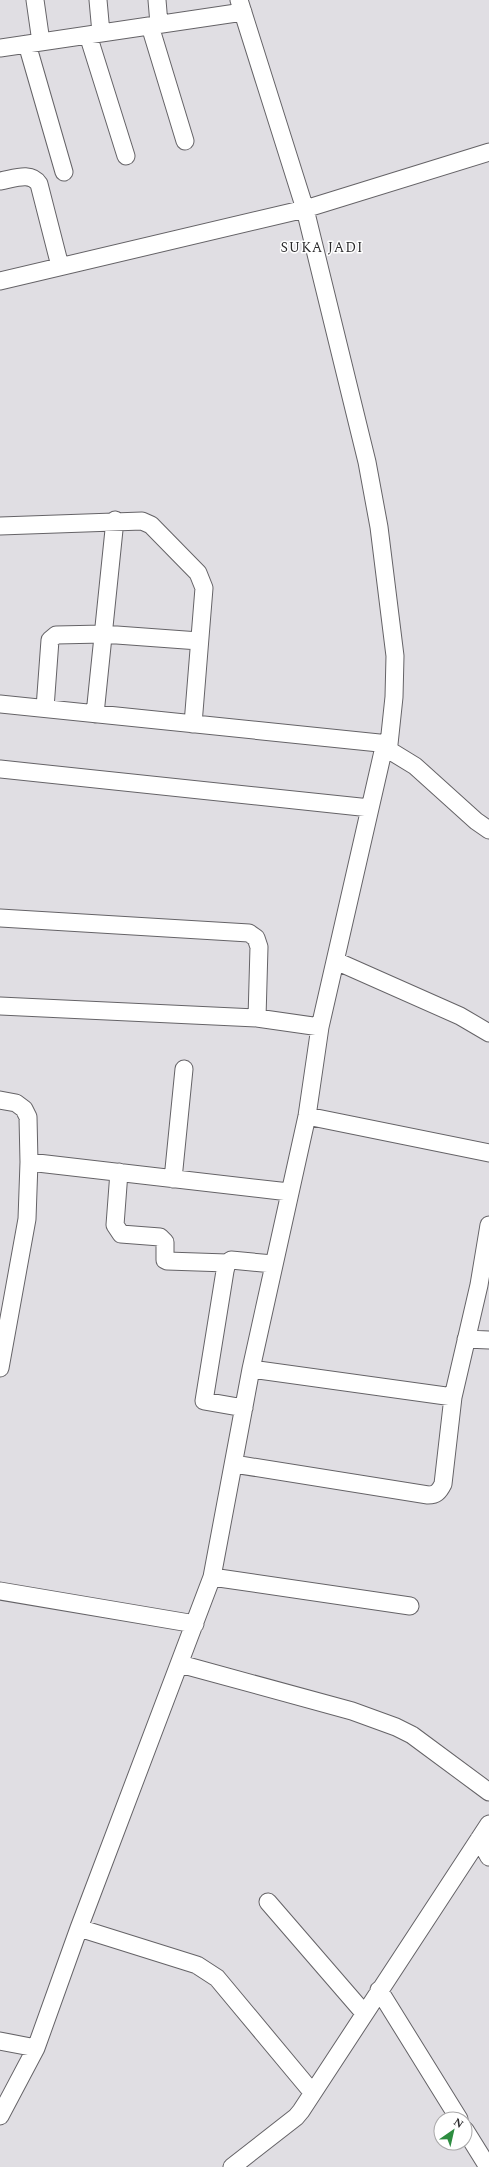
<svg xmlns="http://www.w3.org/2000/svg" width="489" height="2167" viewBox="0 0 489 2167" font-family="Spectral,serif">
	<rect width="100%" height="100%" fill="#e0dee3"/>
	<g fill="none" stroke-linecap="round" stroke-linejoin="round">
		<defs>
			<path id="minor" d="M35 0 41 42
				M98 0 101 33
				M157 0 159 24
				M150 26 185 141
				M88 35 126 156
				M27 44 64 172
				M0 48 243 12
				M0 181C13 179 31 171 39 184L60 266
				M0 281 305 209 489 152
				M0 526 142 521 151 525 198 573 204 588 193 724
				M0 704 389 744
				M45 708 50 640 56 635 103 634 199 641
				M95 714 115 520
				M384 747 415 766 476 821 489 830
				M0 769 370 808
				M0 918 249 933 256 938 259 947 257 1018
				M336 961 460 1016 489 1033
				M0 1006 257 1018 320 1027
				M0 1100 16 1103 24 1109 28 1117 29 1162 27 1219 0 1368
				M307 1116 489 1153
				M29 1162 289 1192
				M119 1172 115 1225 121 1234 160 1237 165 1242V1260L167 1261 227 1263
				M173 1179 184 1069
				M466 1339 489 1340
				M251 1369 453 1397
				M244 1408 204 1401 225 1271 227 1263 231 1260 273 1264
				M234 1464 428 1495C436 1495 439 1492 443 1484L453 1397 479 1285 489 1225
				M212 1577 410 1606
				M0 1591 195 1624
				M180 1664 352 1711 396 1727 412 1735 489 1792
				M479 1839 489 1857
				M268 1902 364 2013
				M79 1928 197 1965 217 1978 312 2092
				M379 1990 459 2119
				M0 2041 36 2048
				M0 2116 36 2048 79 1928 212 1577 251 1369 307 1116 320 1027 384 747 389 744 394 697 395 656 379 527 367 462 305 209 239 0
				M465 2130 488 2167
				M232 2167 296 2117 301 2111 489 1824"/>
		</defs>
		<use href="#minor" stroke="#656367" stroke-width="19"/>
		<use href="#minor" stroke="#fff" stroke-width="17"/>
	</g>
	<g text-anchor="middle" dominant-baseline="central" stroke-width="3" stroke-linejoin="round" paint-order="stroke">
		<g font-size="14" letter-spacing="1" fill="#2a292b" stroke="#fff">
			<text x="322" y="247">SUKA JADI</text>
		</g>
	</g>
	<g transform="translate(453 2131) rotate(34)"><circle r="19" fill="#ffffff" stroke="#aaa9aa"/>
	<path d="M0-3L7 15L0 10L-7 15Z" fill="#2d8d40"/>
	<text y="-6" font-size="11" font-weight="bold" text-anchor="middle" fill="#2a292b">N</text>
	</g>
</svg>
